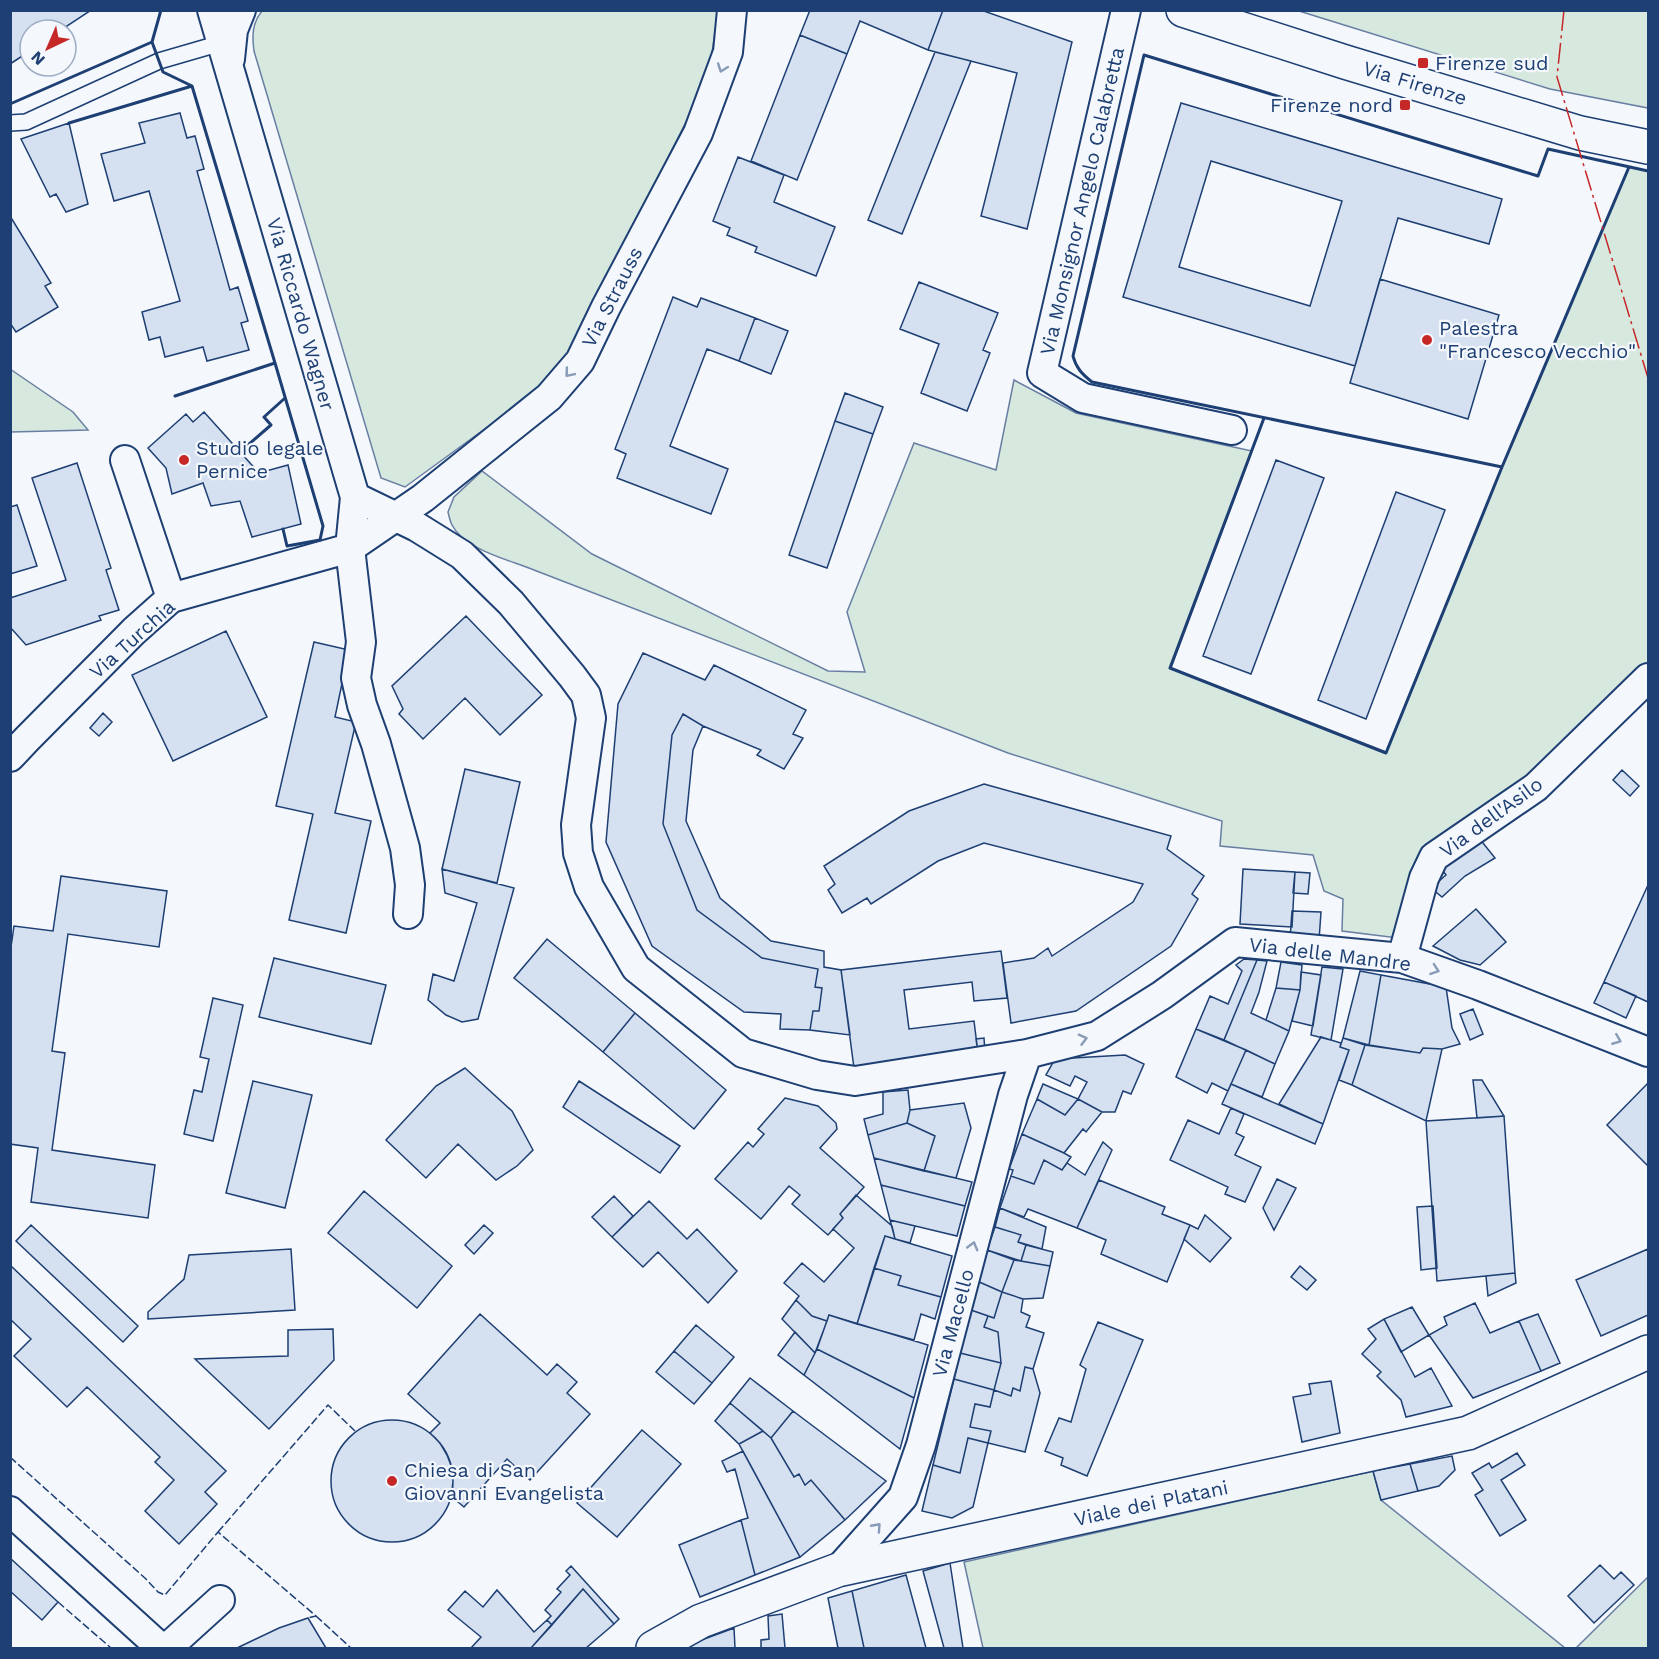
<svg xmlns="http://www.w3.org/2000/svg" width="1659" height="1659" viewBox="0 0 1659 1659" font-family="'Work Sans',sans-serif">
	<rect width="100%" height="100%" fill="#f4f7fb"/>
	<path fill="#d7e8df" stroke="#687fa3" stroke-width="1.5" d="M262 11H718L712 53 700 94 572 349 549 378 497 420 405 487 381 478 254 51C252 36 252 23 262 11Z
		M1299 11H1648V108L1550 89Z
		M1629 167 1648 171V666L1535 777 1435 846 1398 938 1342 931 1343 899 1324 891 1313 855 1220 846 1222 821 1008 753 534 570C510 560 465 550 452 525 450 521 449 516 448 512L454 497 482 471 592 554 828 671 865 672 847 612 914 443 996 470 1014 380 1076 413 1252 451 1171 668 1386 752 1502 467Z
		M10 369 73 412 88 430 11 432Z
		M1373 1471 1381 1500 1565 1648H983L964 1562Z
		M1648 1577V1648H1576Z"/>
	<path fill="#d5e0f0" stroke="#1d3f73" stroke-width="1.5" fill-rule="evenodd" d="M10 10H89L90 11 61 30H30V51L10 64Z
		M810 10H943L928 50 860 21 847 54 800 35Z
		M943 10H981L1072 42 1027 229 981 216 1017 73 928 50Z
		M800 35 847 54 797 180 751 161Z
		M935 52 971 61 902 234 868 220Z
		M1181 103 1502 199 1489 244 1398 218 1355 366 1123 297ZM1211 161 1342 201 1310 306 1179 267Z
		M180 113 187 138 195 136 204 169 197 171 230 290 238 287 248 321 241 323 249 350 207 361 203 347 165 357 160 337 149 340 142 312 180 301 149 191 114 201 101 154 145 143 139 123Z
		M69 123 88 204 66 212 56 194 50 197 21 139Z
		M738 157 784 175 774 202 835 227 816 276 755 252 757 247 727 235 730 228 713 221Z
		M10 216 51 283 45 286 58 307 16 332 10 323Z
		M1380 279 1499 315 1468 419 1350 383Z
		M919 282 998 313 983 350 990 353 967 411 921 393 939 344 900 329Z
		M673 297 697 307 701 298 755 318 739 361 707 349 670 446 728 469 711 514 617 478 626 454 615 449Z
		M755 318 788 331 771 374 739 361Z
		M845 393 883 407 873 434 835 421Z
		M204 412 259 473 288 465 301 524 252 537 240 501 211 506 203 483 172 494 166 468 148 448 186 414 193 422Z
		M835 421 873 434 827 568 789 555Z
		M1276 460 1324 478 1251 674 1203 656Z
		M77 463 111 568 106 570 119 610 99 616 101 620 26 645 10 627V598L66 580 32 478Z
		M1396 492 1445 510 1366 719 1318 700Z
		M17 505 37 566 10 574V507Z
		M466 616 542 695 500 735 465 698 423 739 399 714 403 709 392 686Z
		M226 631 267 717 173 761 132 675Z
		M314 642 349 650 335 717 356 722 335 813 371 821 346 933 289 920 313 814 276 806Z
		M643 653 705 680 714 665 806 710 793 734 803 738 784 769 757 755 761 750 703 726 683 714 672 735 663 824 697 910 762 958 818 969 815 987 822 988 819 1011H813L810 1030 780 1029 781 1014 744 1012 652 946 606 842 618 704Z
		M103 713 112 722 99 736 90 728Z
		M683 714 703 726 693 750 686 821 720 898 771 941 824 951V967L841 970 850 1035 810 1030 813 1011H819L822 988 815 987 818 969 762 958 697 910 663 824 672 735Z
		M465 769 520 782 497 883 442 869Z
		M1622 770 1639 786 1630 796 1613 780Z
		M984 784 1171 836 1167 849 1204 876 1192 894 1198 899 1171 946 1076 1011 1011 1023 1003 963 1034 958 1048 948 1052 956 1133 902 1143 884 984 843 938 861 871 904 867 898 842 913 828 890 835 884 824 866 909 811Z
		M1479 838 1495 858 1465 876 1442 897 1431 888 1446 875 1440 867Z
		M442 869 514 888 478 1019 462 1022 446 1015 428 1000 433 974 454 981 477 903 445 893Z
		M1243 869 1295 872 1292 927 1240 924Z
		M1295 872 1310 873 1308 894 1293 893Z
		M61 876 167 891 159 947 68 934 52 1051 65 1053 52 1150 155 1165 148 1218 31 1202 38 1148 10 1144V954L14 926 53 931Z
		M1648 885V1002L1604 982Z
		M1476 909 1506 942 1480 965 1460 960 1433 946Z
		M1292 911 1321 912 1319 940 1290 939Z
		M547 939 635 1013 603 1052 514 978Z
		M1001 951 1007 998 974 1001 972 982 904 990 909 1029 974 1021 978 1053 854 1068 841 970Z
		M274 958 386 985 371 1044 259 1017Z
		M1244 959 1257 960 1224 1040 1196 1029 1210 996 1228 1004 1242 971 1236 965Z
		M1257 960 1267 961 1259 992 1251 1013 1289 1031 1275 1064 1224 1040Z
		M1281 962 1302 965 1300 990 1276 988Z
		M1322 967 1343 969 1331 1040 1311 1035Z
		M1360 971 1381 975 1369 1045 1343 1038Z
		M1301 972 1321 975 1313 1026 1292 1021 1300 990Z
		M1381 975 1446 987 1452 1028 1460 1044 1442 1049 1423 1048 1420 1053 1369 1045Z
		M1604 982 1636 996 1626 1018 1594 1003Z
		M1276 988 1300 990 1289 1031 1266 1020Z
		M213 998 243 1005 213 1141 184 1134 194 1090 202 1092 209 1059 200 1057Z
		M1473 1009 1483 1034 1470 1040 1460 1014Z
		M635 1013 726 1090 694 1129 603 1052Z
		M1196 1029 1246 1050 1228 1091 1212 1083 1207 1093 1176 1077Z
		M1321 1037 1341 1043 1340 1047 1349 1050 1323 1124 1279 1104Z
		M984 1038 985 1052 978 1053 976 1039Z
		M1343 1038 1365 1045 1352 1085 1339 1080 1349 1050 1340 1047Z
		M1365 1045 1420 1053 1423 1048 1442 1049 1426 1121 1352 1085Z
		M1246 1050 1275 1064 1262 1097 1231 1084Z
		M1125 1055 1144 1064 1131 1094 1123 1091 1115 1112H1102L1078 1099 1087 1082 1075 1076 1070 1086 1046 1075 1055 1059Z
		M465 1068 512 1111 533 1150 517 1166 496 1180 458 1144 426 1178 386 1140 436 1086Z
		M1473 1080H1482L1504 1116 1477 1118Z
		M253 1081 312 1095 285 1208 226 1193Z
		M579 1081 680 1146 660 1173 563 1107Z
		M1648 1083V1166L1607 1125Z
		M1043 1084 1078 1099 1065 1115 1037 1099Z
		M1231 1084 1323 1124 1315 1144 1222 1104Z
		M908 1090 910 1110 907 1123 868 1135 864 1119 883 1114V1092Z
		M785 1098 818 1106 836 1123 837 1129 820 1148 864 1187 840 1214 843 1218 828 1235 792 1204 800 1195 789 1186 761 1219 715 1179 748 1142 753 1147 764 1134 758 1129Z
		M1037 1099 1065 1115 1078 1099 1102 1112 1086 1132 1083 1129 1064 1153 1022 1134Z
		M964 1103 971 1128 956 1178 924 1171 935 1136 907 1123 910 1110Z
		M1231 1108 1244 1114 1236 1133 1244 1137 1235 1155 1261 1167 1245 1202 1225 1194 1228 1187 1170 1160 1188 1120 1219 1134Z
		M1504 1116 1515 1273 1437 1281 1426 1121Z
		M907 1123 935 1136 924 1171 874 1158 868 1135Z
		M1022 1134 1064 1153 1071 1157 1062 1170 1044 1160 1034 1184 1011 1176 1013 1170 1009 1169Z
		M1103 1142 1112 1150 1077 1228 1028 1209 1024 1217 1000 1208 1011 1176 1034 1184 1044 1160 1062 1170 1067 1163 1085 1175Z
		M874 1158 972 1182 965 1206 881 1185Z
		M1277 1179 1296 1188 1274 1230 1263 1208Z
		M1099 1180 1165 1207 1162 1214 1190 1225 1167 1282 1101 1254 1106 1240 1077 1228Z
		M881 1185 965 1206 957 1236 890 1220Z
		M364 1191 452 1266 417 1308 328 1233Z
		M856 1195 892 1226 895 1239 885 1236 857 1324 829 1315 827 1321 812 1316 796 1300 799 1296 784 1283 802 1263 824 1282 854 1248 833 1229 843 1218 840 1214Z
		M614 1196 633 1216 612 1237 592 1217Z
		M649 1201 687 1239 697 1229 737 1271 708 1303 658 1252 643 1267 612 1237Z
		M1433 1206 1437 1268 1421 1270 1417 1207Z
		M1000 1208 1046 1227 1042 1249 1018 1242 1021 1235 995 1227Z
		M1205 1215 1231 1238 1210 1262 1184 1239 1190 1225 1198 1229Z
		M890 1220 915 1226 910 1243 895 1239Z
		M31 1225 138 1326 123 1342 16 1241Z
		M484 1225 493 1233 474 1254 465 1245Z
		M995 1227 1021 1235 1018 1242 1026 1245 1021 1261 987 1250Z
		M885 1236 952 1256 941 1297 898 1285 901 1276 874 1268Z
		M1026 1245 1053 1252 1050 1266 1021 1261Z
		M291 1249 295 1310 148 1319V1312L184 1279 189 1255Z
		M1648 1249V1315L1601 1336 1576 1280Z
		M987 1250 1014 1260 1002 1292 977 1281Z
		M1014 1260 1050 1266 1043 1298 1023 1299 1002 1292Z
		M10 1265 226 1471 205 1492 217 1504 179 1544 145 1511 174 1480 155 1462 160 1457 87 1387 67 1407 14 1356 31 1339 10 1319Z
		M1300 1266 1316 1280 1307 1290 1291 1277Z
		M874 1268 901 1276 898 1285 941 1297 935 1319 921 1314 914 1340 857 1324Z
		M1515 1273 1516 1283 1488 1296 1486 1276Z
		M977 1281 1002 1292 994 1318 968 1309Z
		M1002 1292 1023 1299 1021 1312 1030 1316 1026 1327 1044 1333 1033 1369 1025 1367 1020 1391 1013 1388 1011 1396 994 1390 1001 1363 998 1332 984 1327 988 1316 994 1318Z
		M796 1300 812 1316 827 1321 815 1353 782 1319Z
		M1475 1303 1490 1333 1519 1321 1541 1371 1473 1398 1429 1335 1447 1325 1444 1317Z
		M1412 1307 1429 1335 1401 1352 1384 1319Z
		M968 1309 988 1316 984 1327 998 1332 1001 1363 960 1353 962 1327Z
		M480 1314 547 1375 557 1364 577 1382 567 1393 590 1414 530 1480 507 1459 464 1507 451 1496 453 1482 452 1468 447 1455 440 1443 430 1433 440 1423 408 1394Z
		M1538 1314 1560 1363 1541 1371 1519 1321Z
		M829 1315 928 1345 914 1398 817 1349Z
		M1384 1319 1415 1377 1431 1368 1452 1406 1406 1417 1401 1400 1377 1376 1381 1372 1362 1354 1376 1339 1368 1329Z
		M1098 1322 1143 1340 1087 1476 1061 1465 1063 1458 1045 1451 1059 1418 1071 1422 1086 1369 1080 1365Z
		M696 1325 734 1357 712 1383 674 1351Z
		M333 1329 334 1360 269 1429 195 1359 288 1356V1330Z
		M795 1332 815 1353 804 1375 778 1355Z
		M817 1349 914 1398 900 1449 804 1375Z
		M674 1351 712 1383 694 1404 656 1372Z
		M960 1353 1001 1363 994 1390 954 1379Z
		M1025 1367 1033 1369 1040 1393 1025 1452 988 1443 991 1431 970 1427 975 1404 990 1407 994 1390 1011 1396 1013 1388 1020 1391Z
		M750 1378 793 1411 771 1438 730 1403Z
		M954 1379 994 1390 990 1407 975 1404 970 1427 991 1431 988 1443 968 1438 960 1473 933 1465Z
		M1331 1381 1340 1433 1302 1442 1293 1397 1311 1394 1309 1384Z
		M730 1403 763 1431 739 1444 715 1421Z
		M793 1411 886 1481 845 1520 811 1480 805 1485 799 1474 794 1477 771 1438Z
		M331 1481a61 61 0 1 1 122 0a61 61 0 1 1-122 0Z
		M642 1430 681 1464 617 1537 577 1503Z
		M763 1431 771 1438 794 1477 799 1474 805 1485 811 1480 845 1520 800 1557 739 1444Z
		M968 1438 988 1443 973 1507 952 1518 922 1511 933 1465 960 1473Z
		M743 1451 800 1557 755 1575 741 1520 748 1518 735 1469 727 1472 722 1461Z
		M1517 1453 1525 1465 1501 1480 1526 1520 1500 1536 1475 1495 1483 1490 1472 1473 1489 1463 1492 1468Z
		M1452 1456 1455 1470 1439 1486 1418 1491 1410 1464Z
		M1410 1464 1418 1491 1381 1500 1373 1471Z
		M741 1520 755 1575 700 1597 679 1545Z
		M10 1558 58 1602 42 1620 10 1591Z
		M950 1563 963 1648H944L923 1571Z
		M1600 1565 1614 1579 1621 1572 1634 1585 1594 1623 1568 1596Z
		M571 1566 619 1619 614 1624 583 1589 552 1625 547 1620 551 1616 545 1610 561 1592 557 1589 570 1575 566 1571Z
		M906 1575 926 1648H864L852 1591Z
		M583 1589 614 1624 586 1648H531Z
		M497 1590 534 1632 547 1620 552 1625 531 1648H471L481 1637 448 1610 465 1591 483 1607Z
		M852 1591 864 1648H838L828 1598Z
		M782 1614 785 1648H761V1640L769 1639 768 1616Z
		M308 1618 326 1648H237L279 1628Z
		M734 1628 735 1648H689L688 1645Z"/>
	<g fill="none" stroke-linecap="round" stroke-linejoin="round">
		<defs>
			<path id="service" d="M10 123 26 122 159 61 221 43"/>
			<path id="minor" d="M1126 10 1042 373 1083 398 1232 430
				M230 59 233 30 241 10
				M125 460 171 598
				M355 497 417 527 462 555 511 603 572 676 586 695 591 718 576 825 578 853 589 887 636 968 743 1053 817 1075 855 1081 1027 1054 1097 1036 1162 995 1235 942 1402 958 1478 985 1648 1052
				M10 757 27 739 134 631 171 598 350 548 355 497 212 10
				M408 914 410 885 405 848 376 744 362 705 356 678 361 642 350 548 423 498 549 397 580 361 606 307 698 133 728 52 732 10
				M1402 958 1424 878 1434 857 1536 787 1648 678
				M10 1511 161 1648
				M838 1570 903 1497 921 1445 1013 1095 1027 1054
				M167 1648 220 1600"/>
			<path id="tertiary" d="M1183 10 1345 62 1580 133 1648 147
				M653 1648 701 1621 838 1570 1468 1433 1648 1352"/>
		</defs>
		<use href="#service" stroke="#1d3f73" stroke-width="18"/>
		<use href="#minor" stroke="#1d3f73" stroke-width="32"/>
		<use href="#tertiary" stroke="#1d3f73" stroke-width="36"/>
		<use href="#service" stroke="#f4f7fb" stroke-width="15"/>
		<use href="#minor" stroke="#f4f7fb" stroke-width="28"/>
		<use href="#tertiary" stroke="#f4f7fb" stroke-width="33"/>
		<path stroke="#1d3f73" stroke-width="1.5" stroke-dasharray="8 3" stroke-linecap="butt" d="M10 1457 146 1579 158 1592 165 1595 218 1532 316 1616 308 1618
			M218 1532 328 1405 355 1431
			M58 1602 111 1648
			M316 1616 351 1648"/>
		<path stroke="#1d3f73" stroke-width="3" d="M161 10 152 42 163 72 192 86 275 363 175 396
			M10 104 152 42
			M69 123 192 86
			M275 363 323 526 320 540 287 546 283 529
			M1264 418 1170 668 1386 753 1502 467 1629 167
			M240 452 271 425 264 417 285 398
			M1502 467 1092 382C1082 374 1076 368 1073 356L1144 55 1538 176 1548 149 1648 171"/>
		<path stroke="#c62828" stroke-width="1.5" stroke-dasharray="21 4.5 3 4.5" stroke-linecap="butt" d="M1564 10 1557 77 1648 378"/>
	</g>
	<defs><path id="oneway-chevron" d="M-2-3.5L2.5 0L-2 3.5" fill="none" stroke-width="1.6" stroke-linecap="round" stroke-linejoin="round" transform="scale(1.5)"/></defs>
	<g stroke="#889bb7">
		<use href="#oneway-chevron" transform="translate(722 68) rotate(110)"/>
		<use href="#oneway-chevron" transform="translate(569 373) rotate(130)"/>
		<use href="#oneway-chevron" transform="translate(1435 970) rotate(19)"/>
		<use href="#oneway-chevron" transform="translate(1083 1039) rotate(-15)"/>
		<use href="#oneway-chevron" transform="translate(1617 1040) rotate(22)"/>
		<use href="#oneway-chevron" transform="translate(973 1246) rotate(-75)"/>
		<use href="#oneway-chevron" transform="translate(877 1527) rotate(-48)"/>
	</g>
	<g fill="#c62828" stroke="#f4f7fb" stroke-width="2">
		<rect x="1417" y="57" width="12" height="12" rx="3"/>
		<rect x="1399" y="99" width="12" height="12" rx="3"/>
		<circle cx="1427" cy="340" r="6"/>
		<circle cx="184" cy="460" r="6"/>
		<circle cx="392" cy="1481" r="6"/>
	</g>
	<g text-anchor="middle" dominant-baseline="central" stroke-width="4.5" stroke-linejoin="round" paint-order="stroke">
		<g font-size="20" fill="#1d3f73" stroke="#f4f7fb" text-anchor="start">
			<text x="1435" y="63">Firenze sud</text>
			<text x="1393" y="105" text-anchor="end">Firenze nord</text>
			<text x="1439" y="328">Palestra<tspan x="1439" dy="23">"Francesco Vecchio"</tspan></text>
			<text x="196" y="448">Studio legale<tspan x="196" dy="23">Pernice</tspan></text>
			<text x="404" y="1470">Chiesa di San<tspan x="404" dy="23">Giovanni Evangelista</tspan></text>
		</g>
		<g font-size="20" fill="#1d3f73" stroke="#f4f7fb">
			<text transform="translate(1415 83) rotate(17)">Via Firenze</text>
			<text transform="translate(1082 201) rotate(-77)">Via Monsignor Angelo Calabretta</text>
			<text transform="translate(612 297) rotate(-63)">Via Strauss</text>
			<text transform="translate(301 314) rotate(74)">Via Riccardo Wagner</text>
			<text transform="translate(132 639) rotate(-42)">Via Turchia</text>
			<text transform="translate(1491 817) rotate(-36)">Via dell'Asilo</text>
			<text transform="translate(1330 954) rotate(7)">Via delle Mandre</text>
			<text transform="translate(953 1323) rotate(-75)">Via Macello</text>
			<text transform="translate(1151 1503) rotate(-12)">Viale dei Platani</text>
		</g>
	</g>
	<rect width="1659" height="1659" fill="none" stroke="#1d3f73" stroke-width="24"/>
	<g transform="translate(48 48) rotate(224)"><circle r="28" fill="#f4f7fb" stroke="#9eadc5" stroke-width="1.5"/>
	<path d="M0-4.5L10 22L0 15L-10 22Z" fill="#c62828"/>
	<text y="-9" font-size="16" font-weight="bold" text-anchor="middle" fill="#1d3f73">N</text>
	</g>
</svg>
